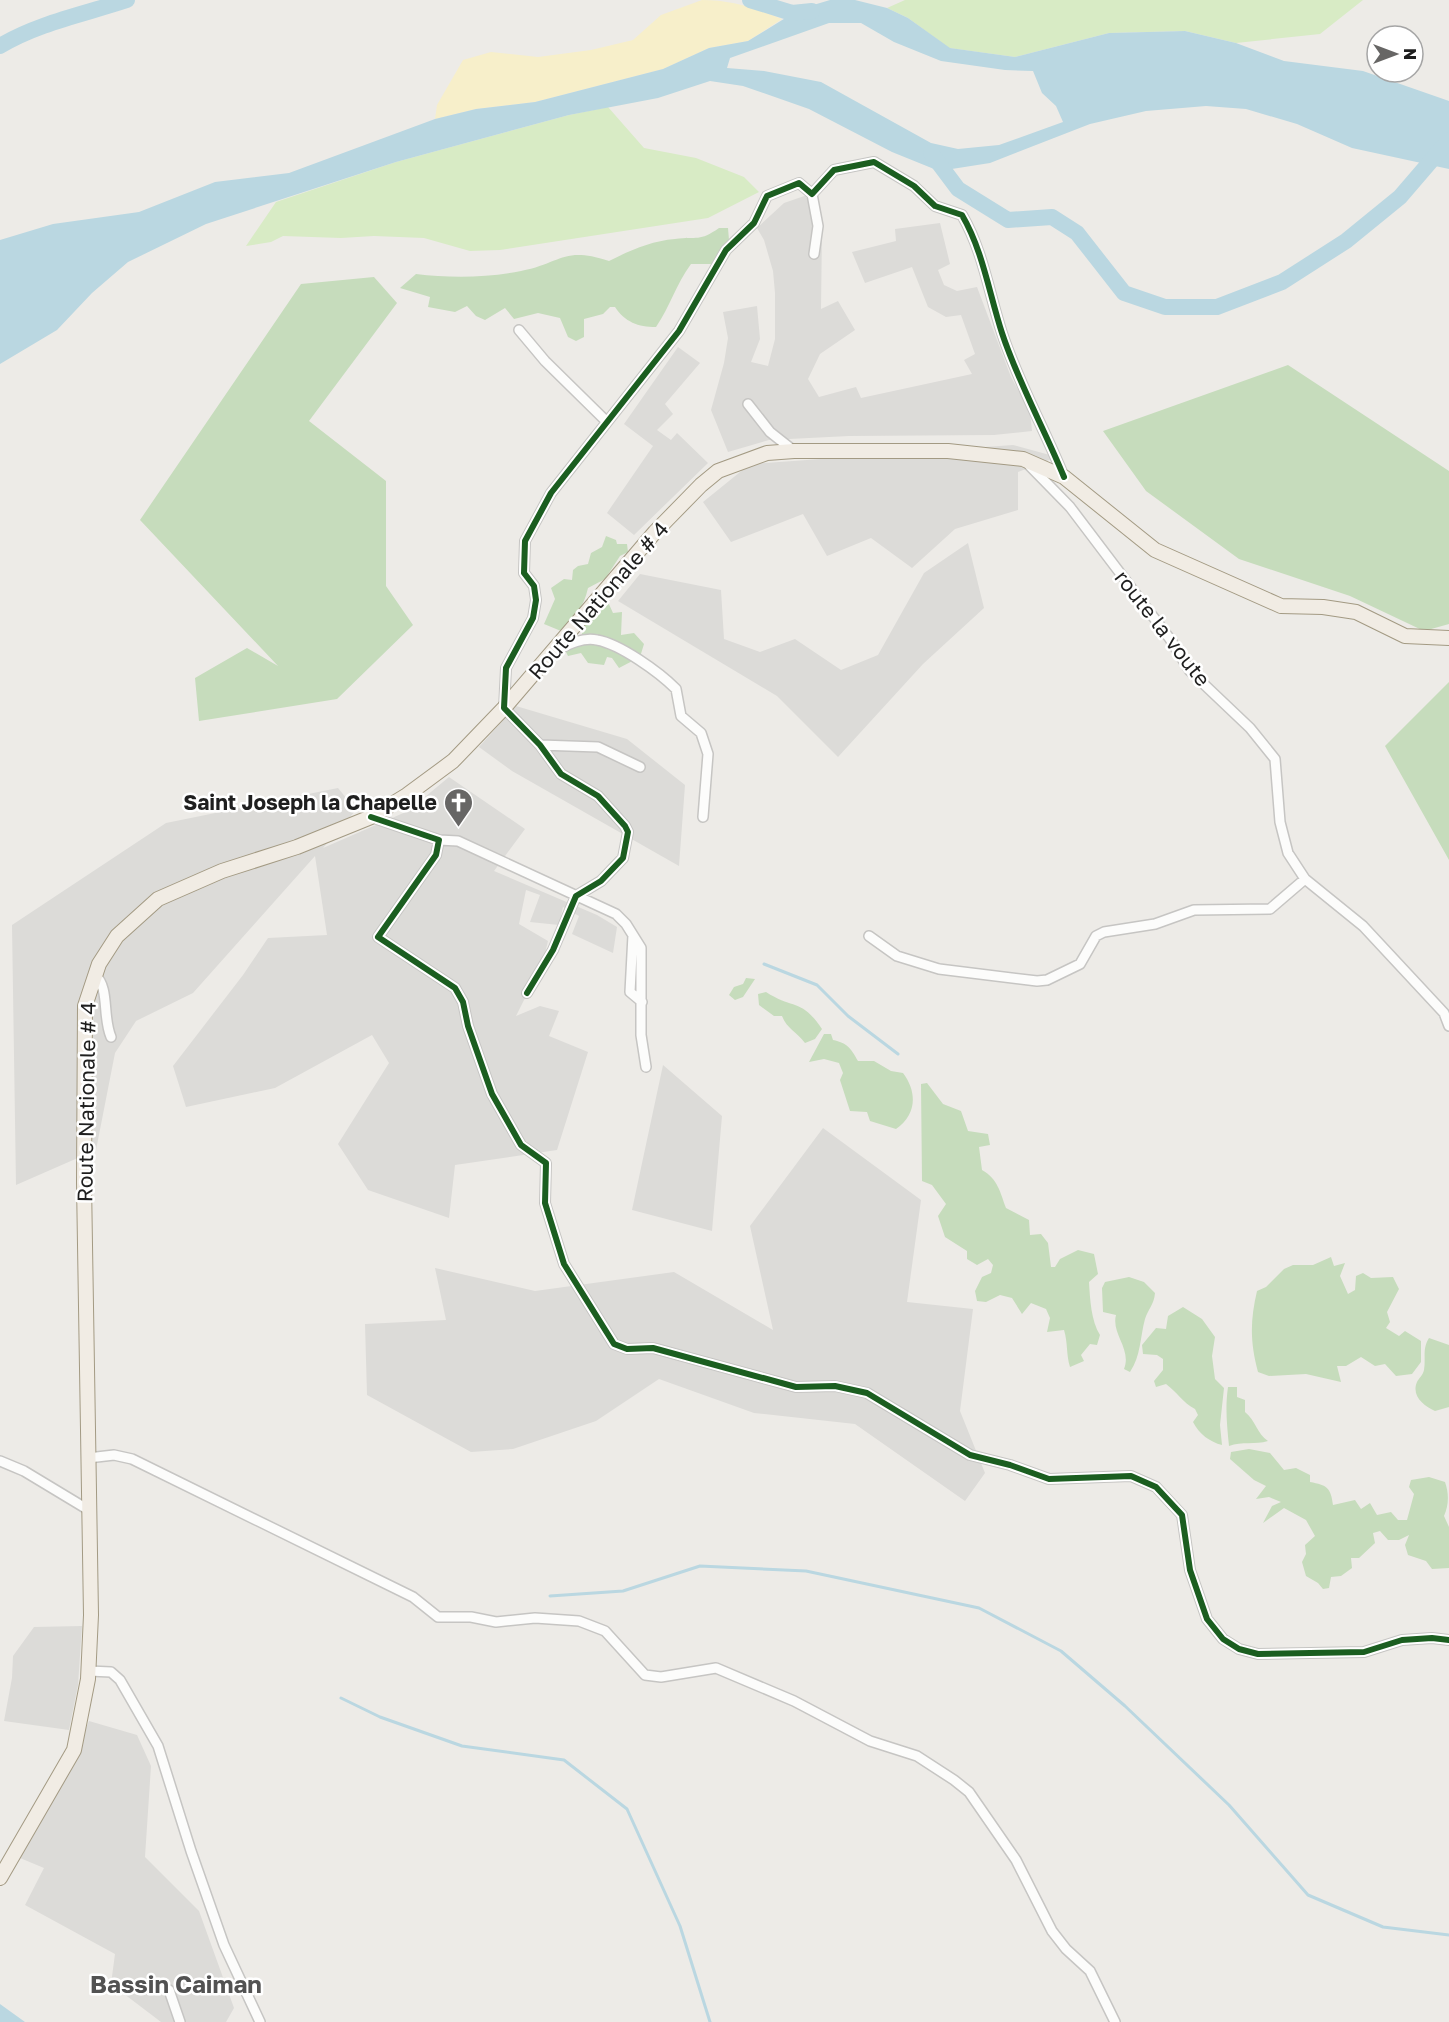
<svg xmlns="http://www.w3.org/2000/svg" width="1449" height="2022" viewBox="0 0 1449 2022" font-family="'Golos Text',sans-serif">
	<rect width="100%" height="100%" fill="#edebe7"/>
	<path fill="#dcdbd8" d="M813 193 822 229 821 309 838 301 855 330 820 354 808 379 819 397 856 387 861 398 972 374 964 360 975 354 961 315 946 317 928 307 912 267 865 283 852 252 896 241 895 229 940 223 950 264 938 270 944 285 957 291 977 287 1011 377 1030 411 1032 431 994 435 849 436 769 440 728 452 711 410 724 363 728 338 723 312 757 306 760 339 751 362 768 366 775 339V293L773 271 764 240 757 228 784 203Z
		M678 347 700 363 665 404 673 414 657 430 671 440 677 433 708 463 634 535 607 513 653 446 624 424Z
		M1013 445 1057 457 1018 472V510L955 529 912 568 871 538 827 556 803 514 731 542 703 502 750 464Z
		M968 543 984 608 923 664 838 757 777 696 618 601 640 574 721 590 724 639 760 652 795 639 841 670 878 655 924 573Z
		M516 706 627 739 685 785 679 866 512 771 479 747Z
		M449 777 525 829 494 871 597 915 617 927 613 953 572 934 579 916 563 907 559 925 530 922 540 895 526 890 519 924 548 941 543 962 516 1016 540 1006 559 1011 549 1036 588 1052 557 1150 455 1165 449 1218 368 1190 338 1144 389 1063 372 1035 275 1088 186 1107 173 1066 243 975 268 938 327 935 315 856 193 993 136 1021 115 1053 96 1150 16 1185 12 925 166 823 338 788 356 810 323 848 408 811Z
		M663 1065 722 1116 712 1231 632 1210Z
		M823 1128 921 1200 907 1302 973 1309 960 1411 985 1473 965 1501 855 1424 754 1413 659 1379 596 1421 513 1449 471 1452 367 1395 365 1324 446 1320 435 1268 535 1291 674 1272 773 1330 750 1226Z
		M82 1626 78 1685 69 1730 4 1721 12 1678 13 1656 34 1627Z
		M89 1721 137 1735 151 1766 145 1857 199 1911 234 2008 226 2022H161L111 1984 115 1954 25 1905 44 1868 20 1858 69 1768Z"/>
	<path fill="#d8ebc5" d="M905 0H1363L1320 34 1236 43 1185 31 1109 33 1015 57 949 48 908 18 887 8Z
		M608 107 644 148 696 158 744 177 759 192 708 218 500 250 470 251 424 238 374 236 341 238 283 236 271 242 246 246 276 202 396 162 569 115Z"/>
	<path fill="#c6dcbc" d="M719 228H728L729 240 712 264H691C676 284 670 307 656 327 638 327 625 322 615 307H610L603 314 584 319V337L576 341 568 337 560 318 538 313 514 319 505 308 485 320 476 316 467 306 455 312 428 307 430 297 400 288 416 274C449 278 487 278 521 271 562 263 563 246 609 261 631 250 651 241 675 239 698 236 699 242 719 228Z
		M374 277 397 303 309 421 386 481V586L413 625 337 699 199 721 195 678 247 648 278 666 140 520 301 284Z
		M1288 365 1449 471V624L1424 631 1350 596 1239 559 1146 491 1103 431Z
		M606 536 616 540 617 544H627L628 552 620 556 605 579 588 588C584 607 574 619 561 631L544 624 555 599 551 588 564 579 572 580 573 570 578 566 588 564 591 553 602 547Z
		M608 602 613 613 622 612 621 635 634 633 644 644 640 657 619 668 612 658 607 657 604 665 588 663 581 653 568 656 564 648 582 637V624L591 614 597 612 600 604Z
		M1449 682V860L1385 746Z
		M746 978 755 979 743 997 735 1000 729 995 734 987 743 984Z
		M766 992C794 1010 801 998 822 1029L815 1039 805 1043C797 1032 787 1029 782 1016H774L759 1005 758 994Z
		M824 1034H831L833 1040C847 1043 851 1048 858 1061H874L891 1071 903 1073C918 1093 916 1115 896 1129L870 1121 867 1112 850 1111 840 1080 843 1073 839 1063 824 1059 809 1062Z
		M927 1083 943 1104 961 1111 968 1131 988 1134 990 1145 979 1147 982 1170C998 1179 1000 1192 1006 1208L1029 1220 1030 1235 1041 1234 1048 1243 1051 1267H1055L1060 1259 1078 1250 1094 1254 1098 1274 1089 1282C1090 1299 1091 1321 1100 1335L1097 1345 1090 1344 1081 1355 1084 1361 1070 1367C1066 1354 1068 1343 1064 1330L1047 1332 1050 1318 1046 1309 1031 1303 1022 1314 1012 1298 1000 1295 986 1302 977 1301 975 1291 982 1277 991 1273 993 1265 988 1259 977 1265 967 1259V1251L945 1237 938 1216 946 1204 932 1185 922 1181 921 1084Z
		M1331 1257 1334 1266 1345 1263 1340 1276 1348 1294 1355 1290 1356 1276 1363 1273 1371 1278 1393 1277 1399 1289 1387 1312 1390 1322 1386 1328 1399 1336 1405 1331 1421 1341V1362L1412 1374 1396 1376 1385 1364 1375 1366 1361 1357 1346 1366H1337L1341 1382 1306 1374 1269 1376 1258 1372C1250 1342 1250 1321 1257 1291L1266 1287 1284 1269 1293 1265H1313Z
		M1129 1277 1144 1282 1155 1293C1154 1305 1148 1309 1145 1319 1140 1337 1141 1356 1130 1372L1124 1369C1132 1349 1111 1334 1116 1315L1103 1312 1102 1288 1105 1282Z
		M1183 1307 1202 1319 1215 1337 1212 1356 1215 1379 1224 1388 1220 1425 1222 1445C1210 1442 1199 1434 1193 1422L1198 1415 1195 1409C1183 1403 1177 1392 1166 1384L1156 1387 1154 1381 1163 1370V1359L1157 1355 1143 1354 1142 1345 1156 1328 1166 1329 1168 1316Z
		M1429 1338 1449 1345V1407L1435 1411C1424 1406 1411 1396 1417 1382 1419 1378 1423 1375 1424 1370 1426 1358 1422 1349 1429 1338Z
		M1228 1387H1237V1397L1245 1400V1412C1256 1421 1257 1434 1268 1441 1255 1445 1242 1441 1229 1446 1227 1425 1225 1408 1228 1387Z
		M1249 1449 1270 1453 1284 1470 1296 1468 1310 1475V1482C1327 1485 1331 1488 1333 1505L1355 1500 1361 1509 1370 1503 1377 1515 1391 1512 1398 1520H1407L1414 1494 1409 1487 1411 1480 1429 1477 1445 1482C1449 1493 1449 1505 1444 1516L1449 1527V1568L1432 1569 1426 1561 1408 1555 1405 1545 1409 1535 1399 1540H1388L1380 1531 1373 1533 1375 1543 1359 1558H1351L1352 1568 1341 1576 1331 1577 1329 1588 1323 1589 1318 1583 1306 1576 1302 1562 1306 1554 1305 1545 1315 1536 1306 1520 1284 1508 1263 1523 1272 1506 1281 1502 1269 1497 1256 1499 1266 1486 1254 1480 1230 1459 1231 1452Z"/>
	<path fill="#f7efca" d="M702 0C732 0 755 8 782 19L748 41 709 48 663 69 535 102 476 109 435 119 437 105 463 60 491 52 538 57 591 50 633 40 661 15Z"/>
	<path fill="#bad7e1" fill-rule="evenodd" d="M830 0H855L887 8 908 18 950 48 1015 57 1109 33 1185 31 1236 43 1284 61 1363 71 1449 101V169L1352 148 1297 124 1246 109 1206 106 1146 111 1090 124 990 163 939 171 892 152 809 109 743 86 710 81 658 98 569 115 396 162 206 224 128 262 92 293 57 330 0 364V240L53 224 139 212 215 182 289 173 435 119 476 109 535 102 663 69 709 48 748 41 800 9ZM829 23H861L894 42 941 61 1005 70 1033 71 1042 93 1056 106 1063 122 999 145 958 149 931 143 821 82 764 71 727 68 730 58Z
		M0 2004 25 2022H0Z"/>
	<g fill="none" stroke-linecap="round" stroke-linejoin="round">
		<path stroke="#bad7e1" stroke-width="3" d="M764 964 817 985 848 1016 898 1054
			M550 1596 623 1591 700 1566 806 1571 979 1608 1061 1651 1125 1706 1229 1805 1308 1895 1383 1927 1449 1935
			M341 1698 380 1717 462 1746 564 1760 627 1809 680 1926 710 2022"/>
		<path stroke="#bad7e1" stroke-width="16" d="M750 0 792 13 812 11
			M0 46C38 23 85 14 127 0
			M931 153 958 189 1008 220 1052 217 1077 233 1124 293 1165 307H1217L1282 282 1346 241 1400 197 1449 140"/>
		<defs>
			<path id="street" d="M812 194 818 226 814 254
				M519 330 545 361 607 422
				M748 404 770 432 794 451
				M1029 465 1070 507 1170 639 1190 671 1250 728 1275 759 1280 822 1288 853 1305 879 1363 926 1444 1013 1449 1026
				M557 650C569 644 583 637 597 640 620 644 659 672 676 689L681 716 701 733 708 754 703 817
				M540 745 598 747 640 767
				M371 817 439 840 436 855 378 937 455 988 463 1002 468 1026 492 1094 521 1145 546 1163 545 1203 564 1264 614 1344 627 1349 653 1348 796 1387 835 1386 867 1393 970 1455 1010 1465 1049 1479 1131 1476 1156 1487 1182 1515 1190 1570 1207 1619 1223 1639 1239 1649 1258 1654 1364 1652 1402 1640 1432 1638 1449 1640
				M439 840 458 841 616 914 626 924 641 948V1035L646 1067
				M633 935 630 992 642 1002
				M869 936 897 956 939 969 1037 981 1047 980 1080 964 1096 936 1104 932 1155 924 1194 910 1270 909 1305 879
				M95 975C110 988 102 1016 111 1037
				M527 993 553 950 576 896 601 881 623 858 628 832 625 826 598 796 561 774 540 745 504 708 506 668 533 618 536 600 534 586 524 573 525 541 551 493 679 331 726 250 754 223 767 196 799 183 812 194 834 170 874 162 914 186 935 206 962 215C983 251 989 293 1002 333 1018 382 1044 428 1064 477
				M88 1458 114 1455 132 1459 413 1597 438 1617H471L496 1622 535 1618 579 1621 605 1631 645 1675 661 1677 716 1668 794 1701 870 1741 917 1756 954 1780 969 1792 1016 1860 1052 1931 1066 1949 1090 1971 1115 2022
				M0 1461 24 1471 87 1509
				M89 1671 111 1672 120 1680 158 1746 191 1851 224 1945 260 2022
				M169 1990 180 2022"/>
			<path id="primary" d="M0 1878 74 1750 88 1679 91 1615 84 1183 85 1006 99 964 117 936 158 899 222 871 297 847 371 817 407 795 453 761 504 708 655 532 701 485 718 471 767 453 794 451H948L1023 459 1064 477 1155 550 1281 606 1323 607 1356 612 1405 636 1449 638"/>
		</defs>
		<use href="#street" stroke="#c6c5c3" stroke-width="12"/>
		<use href="#primary" stroke="#a39a83" stroke-width="16"/>
		<use href="#street" stroke="#fcfcfb" stroke-width="9"/>
		<use href="#primary" stroke="#f1ece4" stroke-width="14"/>
		<defs>
			<path id="cycleway" d="M371 817 439 840 436 855 378 937 455 988 463 1002 468 1026 492 1094 521 1145 546 1163 545 1203 564 1264 614 1344 627 1349 653 1348 796 1387 835 1386 867 1393 970 1455 1010 1465 1049 1479 1131 1476 1156 1487 1182 1515 1190 1570 1207 1619 1223 1639 1239 1649 1258 1654 1364 1652 1402 1640 1432 1638 1449 1640
				M527 993 553 950 576 896 601 881 623 858 628 832 625 826 598 796 561 774 540 745 504 708 506 668 533 618 536 600 534 586 524 573 525 541 551 493 679 331 726 250 754 223 767 196 799 183 812 194 834 170 874 162 914 186 935 206 962 215C983 251 989 293 1002 333 1018 382 1044 428 1064 477"/>
		</defs>
		<use href="#cycleway" stroke="#fff" stroke-width="10"/>
		<use href="#cycleway" stroke="#1b5e20" stroke-width="6"/>
	</g>
	<defs>
		<symbol id="church-pin" viewBox="-11 -11 22 30"><path d="M0 17L-7.5 6A9.5 9.5 0 1 1 7.5 6Z" fill="#676665" stroke="#fff"/><path d="M-1.2-6h2.4v3.5h3.3v2.4h-3.3V6h-2.4V-.1h-3.3v-2.4h3.3Z" fill="#fff"/></symbol>
	</defs>
	<g fill-rule="evenodd">
		<use href="#church-pin" x="442" y="786" width="33" height="45"/>
	</g>
	<g text-anchor="middle" dominant-baseline="central" stroke-width="5" stroke-linejoin="round" paint-order="stroke">
		<g font-size="21" fill="#1f1f1f" stroke="#fff">
			<text transform="translate(598 600) rotate(-49)">Route Nationale # 4</text>
			<text transform="translate(1163 628) rotate(52)">route la voute</text>
			<text transform="translate(86 1102) rotate(-89)">Route Nationale # 4</text>
		</g>
		<g font-size="21" font-weight="bold" fill="#1f1f1f" stroke="#fff" text-anchor="end">
			<text x="437" y="802">Saint Joseph la Chapelle</text>
		</g>
		<g font-size="24" font-weight="bold" fill="#525252" stroke="#fff">
			<text x="176" y="1983">Bassin Caiman</text>
		</g>
	</g>
	<g transform="translate(1395 54) rotate(90)"><circle r="28" fill="#ffffff" stroke="#a5a5a5" stroke-width="1.5"/>
	<path d="M0-4.5L10 22L0 15L-10 22Z" fill="#676665"/>
	<text y="-9" font-size="16" font-weight="bold" text-anchor="middle" fill="#1f1f1f">N</text>
	</g>
</svg>
